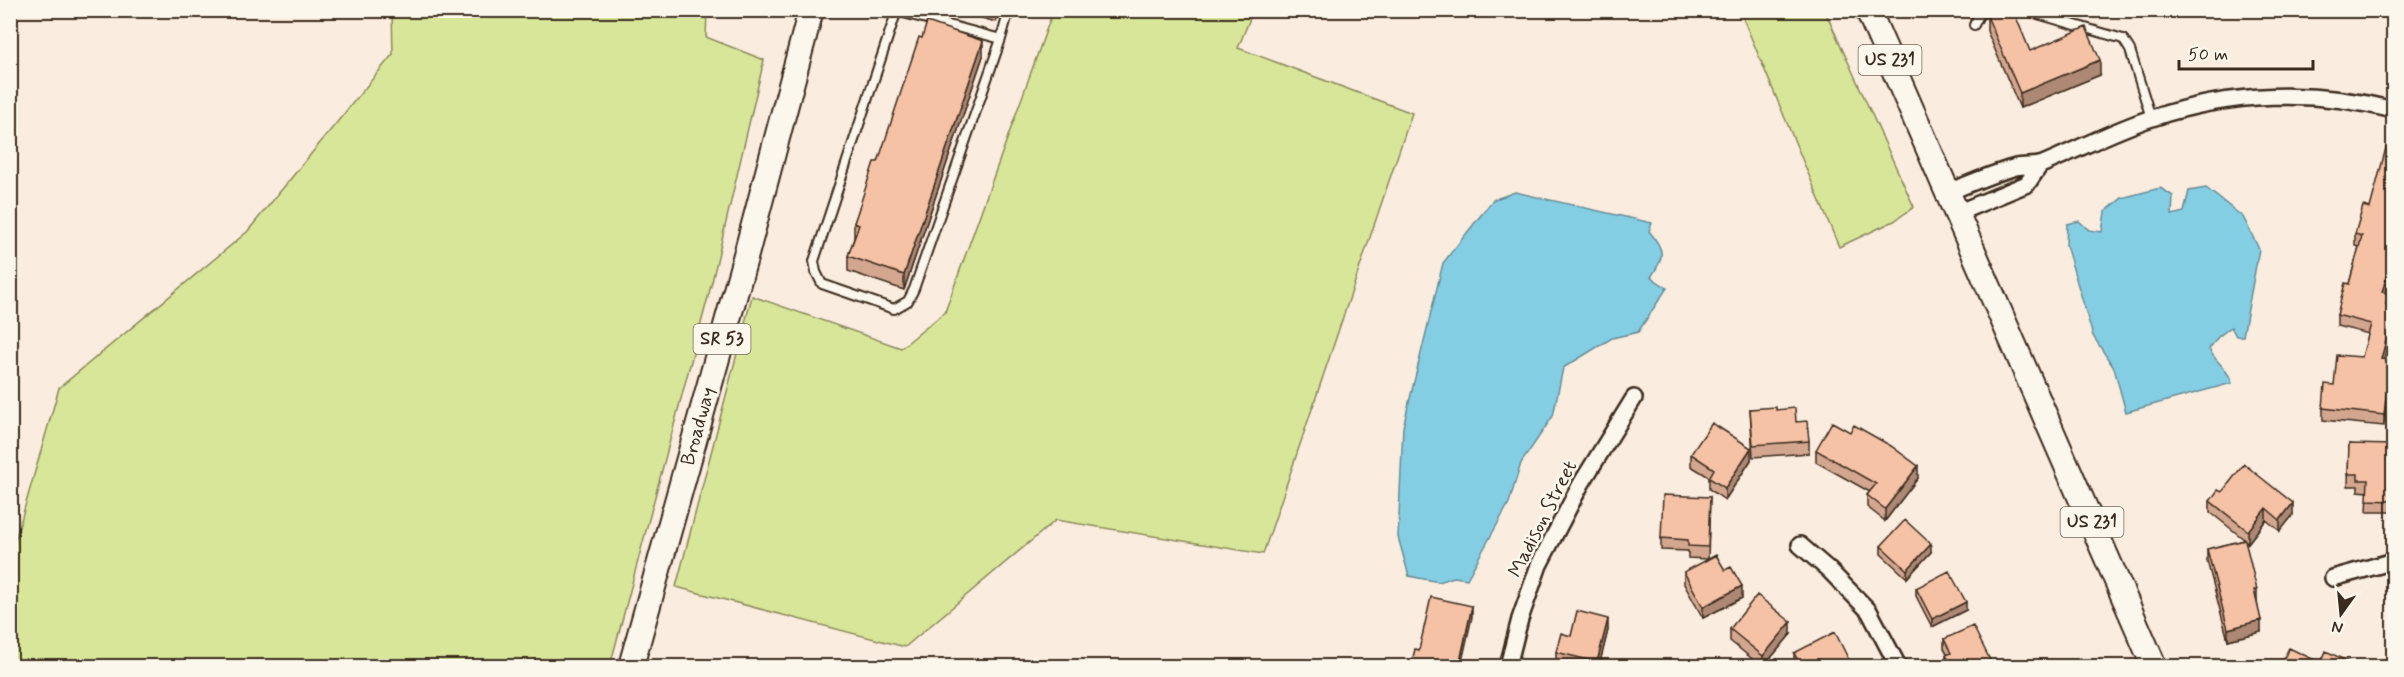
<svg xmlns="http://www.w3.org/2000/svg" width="2404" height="677" viewBox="0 0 2404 677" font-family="Mynerve,sans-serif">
	<rect width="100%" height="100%" fill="#faecde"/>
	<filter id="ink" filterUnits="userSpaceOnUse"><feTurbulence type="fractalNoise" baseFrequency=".0167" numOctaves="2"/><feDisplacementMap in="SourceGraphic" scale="12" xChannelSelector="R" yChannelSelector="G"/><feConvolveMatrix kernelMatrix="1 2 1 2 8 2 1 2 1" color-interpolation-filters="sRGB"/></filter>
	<g filter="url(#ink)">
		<path fill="#d8e699" stroke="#8a885c" stroke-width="1.5" d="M392 11H707L706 37 764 60 712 282 610 666H11V555L59 388 247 232 393 54Z
			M1053 11H1253L1238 48 1412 113 1263 554 1056 520 905 647 676 587 752 296 901 348 945 312Z
			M1740 11H1825L1914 207 1894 221 1839 247Z"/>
		<path fill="#84cee4" stroke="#678c95" stroke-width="1.5" d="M2160 188 2173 196 2172 215 2184 212 2189 191 2206 188 2243 217 2259 249 2243 336H2236L2231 327 2218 337 2209 349C2216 363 2228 368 2232 383L2126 412 2114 368 2093 336 2066 245 2067 224 2079 221 2089 230 2102 232 2105 212 2122 198Z
			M1515 192 1652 223 1649 231C1665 250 1665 257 1651 277L1667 288 1638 332 1612 338 1563 368 1553 416 1521 463 1509 503 1467 579 1454 577 1439 582 1409 576 1398 537 1403 427 1443 263 1493 200Z"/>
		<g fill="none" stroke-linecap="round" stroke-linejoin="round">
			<defs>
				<path id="service" d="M897 10 814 261 816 272 822 284 894 309 908 301 914 289 1001 39 1009 10
					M2024 10 2123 39 2130 50 2151 118
					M896 11 1001 39
					M1974 25 1980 13 1986 10"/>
				<path id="minor" d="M1948 192C1970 184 1993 173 2016 167 2025 165 2034 167 2043 164 2079 149 2114 130 2152 118 2230 92 2314 89 2394 110
					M1957 213 2027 184 2040 165
					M1800 545 1829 570 1869 611 1898 666
					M2333 578 2394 561
					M1508 666 1520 619 1539 565 1581 484 1634 398"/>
				<g id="primary">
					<path d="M1868 10 2154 666"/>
					<path id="s1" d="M631 666 747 251 811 10"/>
				</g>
			</defs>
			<use href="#service" stroke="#3b2a1e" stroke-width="12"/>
			<use href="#minor" stroke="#3b2a1e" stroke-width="20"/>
			<use href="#primary" stroke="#3b2a1e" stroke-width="28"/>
			<use href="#service" stroke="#fbf7ec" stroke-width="8"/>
			<use href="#minor" stroke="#fbf7ec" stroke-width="15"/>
			<use href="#primary" stroke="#fbf7ec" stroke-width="24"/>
		</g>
		<path fill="#d3a78f" stroke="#3b2a1e" stroke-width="1.5" d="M954 10H999L996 22Z
			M1987 16 2030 51 2100 75 2020 108 1987 31Z
			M983 56 904 290 848 271V256L854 238V223L878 162Z
			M2394 150V264L2385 293 2389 304 2394 306V323L2384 360 2390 372 2384 426 2323 420V408L2334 385 2362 357 2369 334 2337 326V315L2349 284 2359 247 2355 246V234L2370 208Z
			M1750 409 1776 410 1796 422 1809 441V453L1753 457Z
			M1850 432 1918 478 1885 521 1867 507V495L1870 492 1816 462V450Z
			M2349 444 2394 468 2392 512H2367L2368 492 2358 491V486H2348Z
			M1691 454 1751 460 1725 500 1709 489V477L1691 466Z
			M2222 492 2293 515 2280 531 2266 520 2248 543 2245 540 2257 601 2261 632 2228 640 2207 561V549L2245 540 2210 512V501Z
			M1710 497 1708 559 1688 558V551L1661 550V538Z
			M1881 546 1931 552 1907 578 1881 554Z
			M1725 570 1742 598 1703 618 1684 584V572Z
			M1916 588 1966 610 1932 627 1916 596Z
			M1730 629 1791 634 1764 666H1761L1730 641Z
			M1608 630 1599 666H1568L1556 664V652L1571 636Z
			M1944 639 1993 666H1948L1946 664V655L1947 654 1944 648Z
			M1794 653 1852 666H1796L1794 663Z"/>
		<path fill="#ac8874" stroke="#3b2a1e" stroke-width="1.5" d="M996 10H999L996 22Z
			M983 41V56L904 290V275Z
			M2100 60V75L2020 108V93Z
			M2394 252V264L2382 304V292Z
			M2394 311V323L2381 371V359Z
			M2390 360V372L2384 426V415Z
			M1751 448V460L1725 500V488Z
			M1918 466V478L1885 521V509Z
			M2293 503V515L2280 531V520Z
			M2266 508V520L2248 543V531Z
			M1931 544V552L1907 578V570Z
			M1742 586V598L1703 618V607Z
			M2254 590H2257V601L2254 602Z
			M1966 602V610L1932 627V619Z
			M1472 606V617L1461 666H1459Z
			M1608 619V630L1599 666H1597V662Z
			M2261 620V632L2228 640V629Z
			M1791 622V634L1764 666H1763V656Z"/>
		<path fill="#f5c2a6" stroke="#3b2a1e" stroke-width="1.5" d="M2000 10H2013L2030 51 2086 27 2100 60 2020 93 1987 16Z
			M927 22 983 41 904 275 848 256 859 225 854 223 874 162H878L919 37 922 38Z
			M2386 148 2394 150V252L2382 292 2389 294 2386 304 2394 306V311L2381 359 2390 360 2384 415 2323 408 2325 384 2334 385 2337 355 2362 357 2371 324 2337 315 2345 283 2349 284 2362 236 2355 234 2363 206 2370 208Z
			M1776 407V410L1795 408 1796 422 1807 421 1809 441 1753 445 1750 409Z
			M1832 422 1850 432 1854 425 1891 446 1918 466 1885 509 1867 495 1876 484 1816 450Z
			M1712 423 1751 448 1725 488 1709 478 1714 469 1691 454Z
			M2349 444 2394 445 2392 501 2367 500 2368 480H2358V474H2348Z
			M2244 464 2293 503 2280 520 2266 508 2248 531 2210 501 2218 490 2222 492Z
			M1663 495 1710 497 1708 547 1688 546V540L1661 538Z
			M1905 520 1931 544 1907 570 1881 546Z
			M2245 540 2257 590H2254L2261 620 2228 629 2207 549Z
			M1716 555 1725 570 1731 567 1742 586 1703 607 1684 572Z
			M1949 571 1966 602 1932 619 1916 588Z
			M1757 595 1791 622 1763 656 1730 629Z
			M1431 597 1472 606 1459 666H1411L1415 649 1419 650Z
			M1577 611 1608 619 1597 662 1556 652 1561 633 1571 636Z
			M1973 626 1993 666H1952L1946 655 1951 653 1944 639Z
			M1835 632 1852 666H1801L1794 653Z
			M2289 648 2321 663 2326 651 2349 662 2347 666H2280Z"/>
	</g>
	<g text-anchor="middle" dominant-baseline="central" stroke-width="5" stroke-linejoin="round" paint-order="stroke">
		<g fill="#fbf7ec" stroke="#75685c" stroke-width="1.5">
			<rect x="1858.5" y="45" width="63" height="30" rx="4.5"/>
			<rect x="693.5" y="324" width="57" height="30" rx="4.5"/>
			<rect x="2060.5" y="507" width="63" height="30" rx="4.5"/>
		</g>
		<g font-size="18" font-weight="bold" fill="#3b2a1e">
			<text x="1890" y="60">US 231</text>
			<text x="722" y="339">SR 53</text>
			<text x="2092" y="522">US 231</text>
		</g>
		<g font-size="20" fill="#3b2a1e" stroke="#fbf7ec">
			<text stroke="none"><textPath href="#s1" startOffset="249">Broadway</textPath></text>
			<text transform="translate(1543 519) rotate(-63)">Madison Street</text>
		</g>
	</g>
	<rect width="2404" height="677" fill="none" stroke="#fbf7ec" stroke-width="36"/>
	<rect x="18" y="18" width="2368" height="641" fill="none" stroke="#3b2a1e" stroke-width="2" filter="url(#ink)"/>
	<g transform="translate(2341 614) rotate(195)" stroke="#fbf7ec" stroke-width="4.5" paint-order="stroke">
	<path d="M0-4.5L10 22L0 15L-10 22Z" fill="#3b2a1e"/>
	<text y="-9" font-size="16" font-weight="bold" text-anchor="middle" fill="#3b2a1e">N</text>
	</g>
	<path d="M2179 60v9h134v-9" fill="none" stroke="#3b2a1e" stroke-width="3"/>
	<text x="2188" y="60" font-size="18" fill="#3b2a1e" stroke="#fbf7ec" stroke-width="4.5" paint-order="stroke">50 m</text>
</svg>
